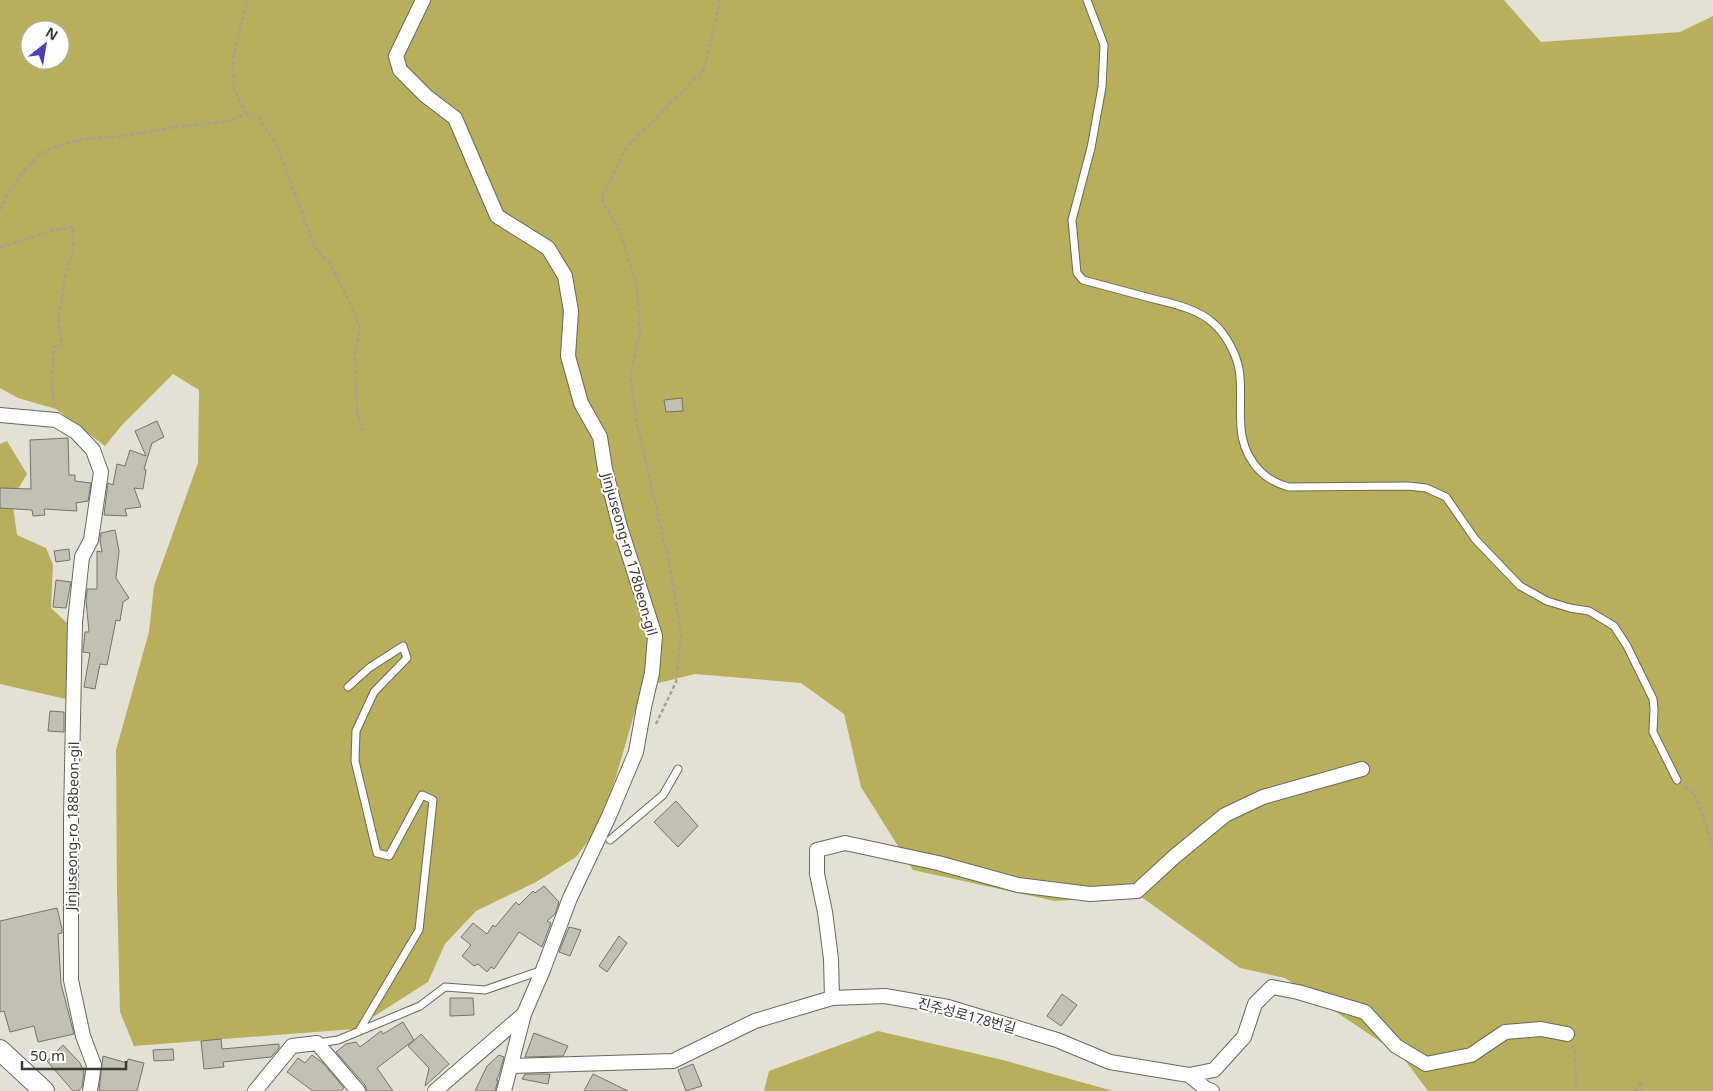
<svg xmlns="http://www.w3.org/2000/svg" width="1713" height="1091" viewBox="0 0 1713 1091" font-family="'Noto Sans','Noto Sans KR',sans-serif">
	<rect width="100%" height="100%" fill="#e2e1d3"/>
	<path fill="#b7af5c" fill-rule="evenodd" d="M0 0H1504L1541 42 1680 32 1713 16V1091H1428L1402 1056 1285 978 1240 968 1140 896 1055 901 913 870 861 787 844 714 801 683 695 674 642 687 616 777 598 828 576 857 536 882 476 911 445 944 428 982 354 1029 134 1046 120 1012 117 890 116 750 149 632 154 586 198 463 199 390 173 374 121 426 105 446 56 409 18 398 0 388ZM30 30H60V60H30Z
		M7 441 27 474 12 499 17 535 46 548 53 565 51 608 68 624 70 641 66 699 0 684V444Z
		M878 1031 1003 1060 1113 1091H764L769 1071Z"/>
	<path fill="#c1c0b2" stroke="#757467" d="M682 398 683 411 666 412 664 400Z
		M157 421 164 437 152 443 144 469 146 470 143 489 134 488 141 507 125 509 127 516 104 515 108 483 113 485 117 464 125 466 130 450 146 456 135 431Z
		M68 438 69 475H75V481L91 483 88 501 76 503 77 511 44 509 45 515 33 516 32 510 0 508V488L31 489 30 440Z
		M115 530 119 551 116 578 129 598 123 602 120 621 116 620 107 665 100 664 95 689 84 687 90 653 83 652 85 632H89L86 600 87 591V589H97V551L102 552 100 540 101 533Z
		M69 549 70 560 56 562 54 551Z
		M56 580 71 582 66 608 53 607Z
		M50 711 64 712V732L48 731Z
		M676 801 698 826 678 847 654 822Z
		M544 886 559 902 555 914 547 921 551 923 542 947 519 932 494 969 491 967 487 972 478 964 474 966 462 956 471 945 461 937 473 923 487 934 493 925 495 927 516 902 519 905 533 891 535 893Z
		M57 908 62 929V933L58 934 61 984 74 1034 38 1042 34 1026 10 1032 4 1011 0 1012V921Z
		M569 927 581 930 570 956 559 952Z
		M619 936 627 943 607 972 599 966Z
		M1062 994 1077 1005 1061 1026 1047 1016Z
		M450 998H473L474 1015 450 1016Z
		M403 1022 414 1040 377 1068 393 1091H367L365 1085 336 1052 346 1044 356 1042 360 1047 381 1031 383 1034Z
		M534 1033 568 1046 563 1056 525 1057Z
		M421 1034 449 1064 425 1086 429 1068 408 1046Z
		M221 1039 222 1049 279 1044V1048L271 1057 223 1062 224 1067 204 1069 201 1041Z
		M63 1045 80 1063 84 1072 82 1087 78 1091H73L47 1061Z
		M173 1049 174 1060 154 1061 153 1050Z
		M312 1055 323 1063 344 1088 341 1091H313L287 1072 298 1058 305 1063Z
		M499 1055 504 1057 499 1075 496 1080H498L495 1091H475L487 1066Z
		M103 1056 127 1063 128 1059 144 1063 137 1091H99Z
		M693 1064 702 1086 686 1091 678 1070Z
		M525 1074H550L548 1084 522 1079Z
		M593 1074 628 1091H584Z"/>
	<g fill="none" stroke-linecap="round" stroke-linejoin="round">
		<defs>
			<path id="lane" d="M1087 0 1104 45 1102 87 1091 148 1072 220 1077 273 1083 280C1105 286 1128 292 1150 298 1170 303 1197 308 1213 323 1225 333 1236 353 1239 369 1245 405 1230 440 1260 471 1268 479 1277 484 1289 487L1408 486 1426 488 1446 497 1475 539 1520 586 1547 601 1570 608 1589 611 1614 626 1627 646 1653 699 1654 709 1653 732 1677 780
				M348 687 369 668 403 646 407 658 374 692 356 731 355 761 377 853 389 856 422 795 433 800 419 930 359 1031
				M610 840 663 795 678 769
				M318 1043 338 1040 420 1006 445 987 485 990 543 970"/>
			<path id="street" d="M423 0 396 56 400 70 426 96 455 118 497 216 548 248 565 276 571 311 568 356 581 403 600 437 605 469 620 527 655 636 652 673 644 707 636 752 609 816 570 898 543 970 524 1014 504 1091
				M0 415 56 420 76 432 93 450 101 472 91 540 82 557 75 622 71 817V980L83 1036 94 1065 90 1091
				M832 998 831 959 825 912 817 874V850L845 843 938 863 1018 885 1090 894 1137 891 1174 857 1225 815 1263 797 1362 769
				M511 1066 673 1061 755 1021 832 998 885 996 948 1007 1057 1040 1110 1062 1189 1075 1214 1070 1244 1037 1255 1004 1272 987 1298 992 1365 1012 1396 1046 1426 1064 1471 1055 1505 1032 1541 1029 1567 1034
				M1189 1075 1206 1089 1212 1091
				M255 1091 292 1046 317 1043 358 1091
				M435 1091 524 1014"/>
			<path id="secondary" d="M0 1050 44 1091"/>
		</defs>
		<use href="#lane" stroke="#6a695c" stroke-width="9"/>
		<use href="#street" stroke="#6a695c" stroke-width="16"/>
		<use href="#secondary" stroke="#6a695c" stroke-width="22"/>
		<path stroke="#a3a298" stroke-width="2.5" stroke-dasharray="4 2.5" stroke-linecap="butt" d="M246 114 234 89 233 59 247 0
			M0 210 8 193 24 171 40 154 60 145 84 139 123 136 175 127 225 122 246 114 259 118 276 143 315 248 330 264 352 307 360 328 355 353 357 410 362 430
			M0 247 50 231 73 227V251L65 277 58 324 62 345 54 347 52 390 54 406
			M656 724 676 682 681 632 670 567 637 424 630 376 640 333 637 286 620 232 601 199 626 148 704 70 720 0
			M1685 786 1696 797 1713 846
			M1572 1045 1575 1052 1576 1091
			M1635 1091 1641 1081V1091"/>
		<use href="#lane" stroke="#fff" stroke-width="7"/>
		<use href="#street" stroke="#fff" stroke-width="14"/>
		<use href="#secondary" stroke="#fff" stroke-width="20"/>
	</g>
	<g text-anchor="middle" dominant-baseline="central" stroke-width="4" stroke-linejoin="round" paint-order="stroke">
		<g font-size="14" fill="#3a3934" stroke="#fff">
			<text transform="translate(630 554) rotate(74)">Jinjuseong-ro 178beon-gil</text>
			<text transform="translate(72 826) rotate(-89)">Jinjuseong-ro 188beon-gil</text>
			<text transform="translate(967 1015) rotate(15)">진주성로178번길</text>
		</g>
	</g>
	<g transform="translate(45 45) rotate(31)"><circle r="24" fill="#ffffff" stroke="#b0b0ae"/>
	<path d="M0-4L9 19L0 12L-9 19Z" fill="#523fb6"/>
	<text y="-8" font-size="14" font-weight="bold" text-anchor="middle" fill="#3a3934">N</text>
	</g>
	<path d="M22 1061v8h104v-8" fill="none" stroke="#3a3934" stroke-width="2.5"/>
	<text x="30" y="1061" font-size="15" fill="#3a3934" stroke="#ffffff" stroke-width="4" paint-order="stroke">50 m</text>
</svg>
